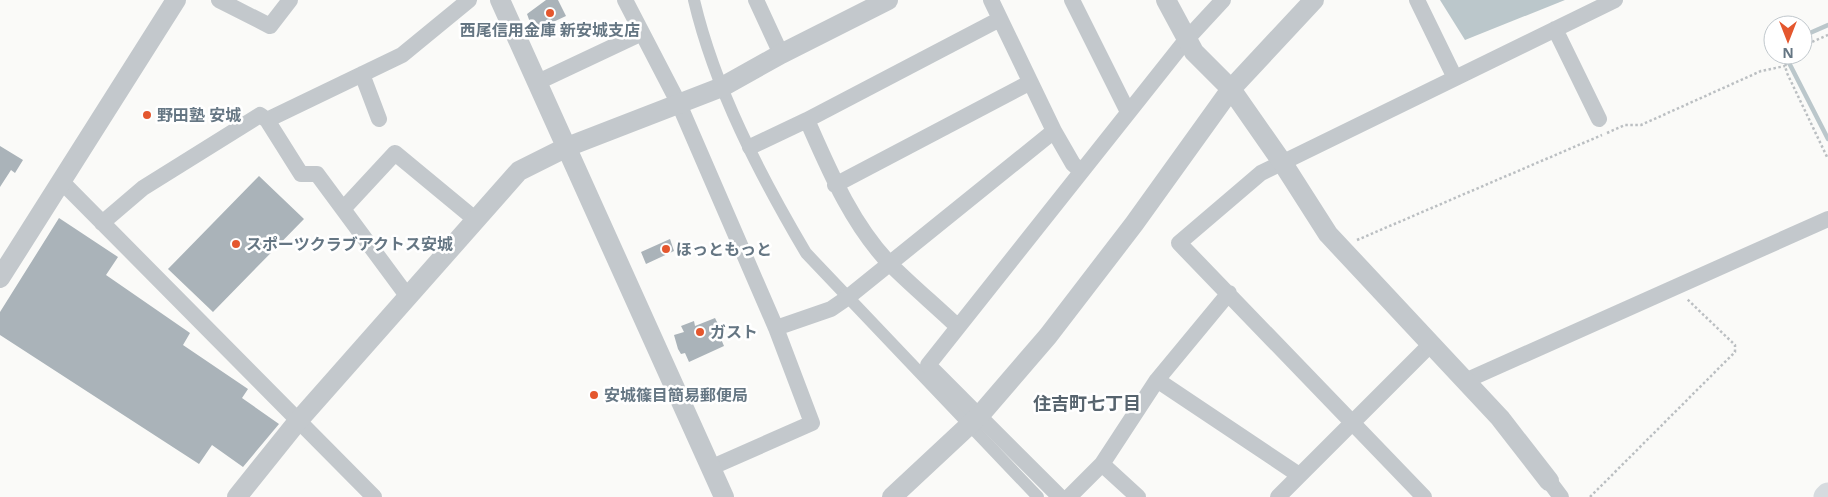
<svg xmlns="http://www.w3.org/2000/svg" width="1828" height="497" viewBox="0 0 1828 497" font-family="'Open Sans','Noto Sans JP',sans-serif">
	<rect width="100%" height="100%" fill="#fafaf8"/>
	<path fill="#bbc7cb" d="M1440 0H1565L1465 40Z"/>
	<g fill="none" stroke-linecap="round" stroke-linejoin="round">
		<path stroke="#bbc7cb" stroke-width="4.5" d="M1803 36 1828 25
			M1785 55 1828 139"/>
	</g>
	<path fill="#aab3b9" d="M546 0H558L566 16 551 23 554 31 536 39 527 14Z
		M0 146 23 160 15 173 11 170 0 187Z
		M259 176 304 219 213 312 168 269Z
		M59 218 118 257 106 275 190 333 183 345 248 389 242 398 279 424 243 467 212 445 199 464 0 335V312Z
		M670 239 674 251 646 264 641 252Z
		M715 318 721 330 718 332 724 346 689 362 685 353 681 354 678 349 674 335 684 332 681 326 694 321 695 326Z"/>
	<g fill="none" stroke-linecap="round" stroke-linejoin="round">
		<path stroke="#bbbfc2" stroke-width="2.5" stroke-dasharray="2.5 2.5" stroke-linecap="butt" d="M1803 46 1828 35
			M1791 55 1785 66 1787 73 1828 159
			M1607 133 1625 125H1641L1761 71 1785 66
			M1357 240 1602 135
			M1590 497 1735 352V345L1687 299"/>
		<path stroke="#c3c8cc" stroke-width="12" d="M694 0C715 89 760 175 806 253L1038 497"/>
		<path stroke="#c3c8cc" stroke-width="16" d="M219 0 270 26 290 0
			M625 0 679 104 776 328 812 423 710 468
			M756 0 781 54
			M991 0 1054 131 1073 164 1081 171
			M1072 0 1128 112
			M1417 0 1455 78
			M1555 29 1599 119
			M362 74 379 119
			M538 82 642 33
			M807 120C829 170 852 225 891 265 912 286 936 306 958 327
			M750 147 807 120 1000 19
			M62 182 374 497
			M835 185 1029 83
			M344 208 395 153 476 220
			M102 223 143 188 260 115 267 120
			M408 297 317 174H301L267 120 402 55 469 0
			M776 328 831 309 847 298 1054 131
			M1157 380 1299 475
			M1465 381 1828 219
			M1102 464 1138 497
			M1549 481 1561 497
			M1060 497 928 365 1186 40 1223 0
			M1069 497 1102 464 1157 380 1229 293
			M1278 497 1431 344
			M1424 497 1179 243 1261 173 1615 0"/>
		<path stroke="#c3c8cc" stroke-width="20" d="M500 0 724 497
			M1166 0 1194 52 1231 89 1282 162 1328 234 1500 418 1549 481
			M0 278 176 0
			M237 497 298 421 519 171 567 147 722 87 781 54 888 0
			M892 497 980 415 1048 336 1134 224 1231 89 1314 0"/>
		<path stroke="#d6dbdf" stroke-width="25" d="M1826 497 1828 495"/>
	</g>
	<g fill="#e4572e" stroke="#fff" stroke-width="2">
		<circle cx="550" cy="13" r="5"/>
		<circle cx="147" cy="115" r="5"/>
		<circle cx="236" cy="244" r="5"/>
		<circle cx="666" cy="249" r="5"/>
		<circle cx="700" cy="332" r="5"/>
		<circle cx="594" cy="395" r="5"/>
	</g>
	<g text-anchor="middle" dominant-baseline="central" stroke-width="5" stroke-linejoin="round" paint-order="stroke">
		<g font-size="16" font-weight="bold" fill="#657683" stroke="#fff" text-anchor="start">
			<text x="550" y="30" text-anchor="middle">西尾信用金庫 新安城支店</text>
			<text x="157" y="115">野田塾 安城</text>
			<text x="246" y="244">スポーツクラブアクトス安城</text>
			<text x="676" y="249">ほっともっと</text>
			<text x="710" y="332">ガスト</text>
			<text x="604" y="395">安城篠目簡易郵便局</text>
		</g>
		<g font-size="18" font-weight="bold" fill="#57646e" stroke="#fff">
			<text x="1087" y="403">住吉町七丁目</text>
		</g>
	</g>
	<g transform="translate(1788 40) rotate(180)"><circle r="24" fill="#ffffff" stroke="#c1c8cd"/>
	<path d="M0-4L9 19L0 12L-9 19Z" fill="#e4572e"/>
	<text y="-8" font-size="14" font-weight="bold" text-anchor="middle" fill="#657683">N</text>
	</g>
</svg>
